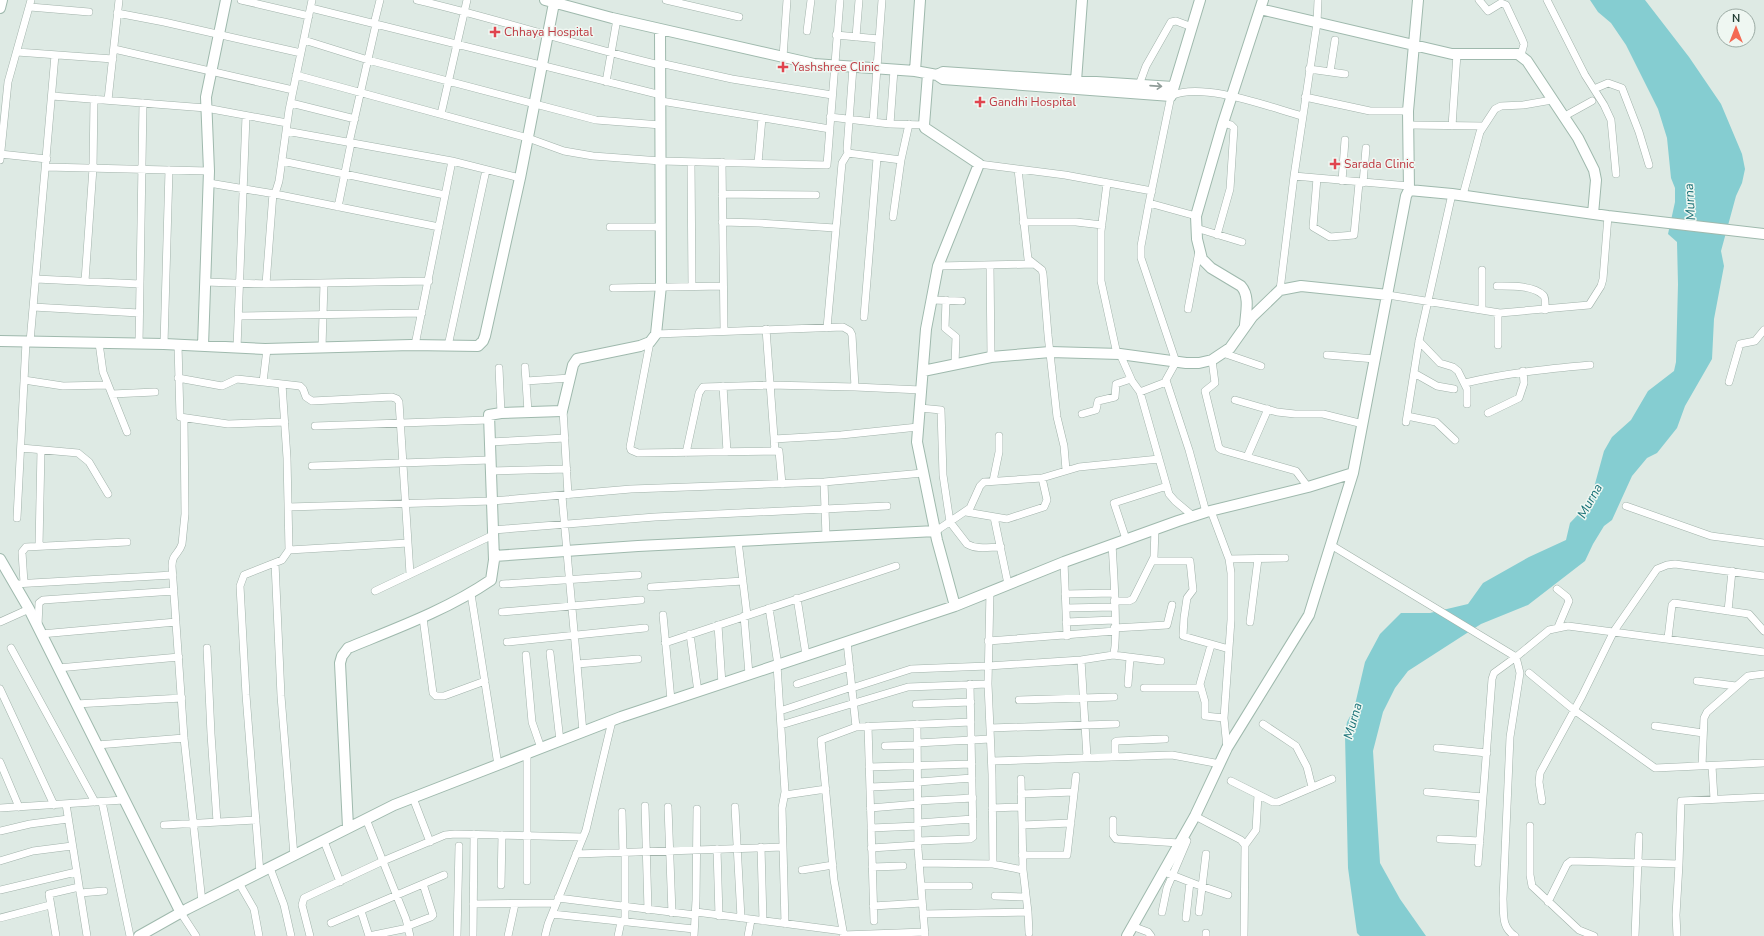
<svg xmlns="http://www.w3.org/2000/svg" width="1764" height="936" viewBox="0 0 1764 936" font-family="'Nunito Sans',sans-serif">
	<rect width="100%" height="100%" fill="#deeae4"/>
	<path fill="#85cdd1" d="M1590 0H1645L1689 57 1721 104 1742 154 1745 169 1742 183 1736 196 1721 251 1724 266 1714 319 1712 359 1685 406 1677 428 1657 453 1647 458 1632 476 1612 520 1604 526 1593 544 1585 561 1528 605 1481 624 1408 671 1395 688 1383 712 1373 751 1380 863 1400 899 1426 936H1360L1357 933 1348 868 1345 735 1347 722 1354 709 1365 662 1380 634 1401 613H1430L1468 604 1483 583 1529 557 1566 540 1570 523 1590 502 1604 451 1612 437 1631 420 1648 391 1674 371 1676 362 1678 284 1677 242 1668 234 1675 202V188L1671 178 1667 138 1658 109 1626 45 1611 23 1598 12Z"/>
	<g fill="none" stroke-linecap="round" stroke-linejoin="round">
		<defs>
			<path id="street" d="M241 0 309 16
				M417 0C499 19 579 46 660 65
				M666 0 739 17
				M1479 0 1488 11 1501 3 1506 5 1522 39 1524 44 1521 55
				M1547 0 1585 75 1604 105 1611 120 1616 174
				M30 7 89 12
				M311 8 661 95
				M117 13 164 22 301 53
				M374 24 380 0
				M807 31 811 0
				M836 35 879 39
				M856 37 859 0
				M304 40 368 60 596 120 661 125
				M114 49 293 90
				M17 52 113 59
				M783 57 787 0
				M660 63 732 79 832 95
				M853 67 847 149 848 153 901 160
				M1309 69 1345 74
				M1330 72 1335 40
				M296 75 528 138 564 151 593 156 661 161 827 165 840 0
				M606 82 617 19
				M1139 85 1146 66 1171 22 1176 21 1192 27
				M1594 89 1608 83 1622 88 1639 132 1649 165
				M52 96 206 108 287 123
				M1305 97 1370 111H1408
				M108 100 119 0
				M661 101 830 129
				M291 103 355 119
				M441 114 467 0
				M830 117 890 124 924 125
				M1563 117 1592 101
				M873 122 882 0
				M890 124 894 70
				M1409 125 1483 126
				M1452 126 1457 54
				M286 131 452 161 520 178
				M349 143 376 24
				M0 154 47 159
				M0 160 8 82 31 0
				M282 161 445 195
				M691 162 692 286
				M722 162 724 330
				M758 163 762 118
				M979 164 1065 175 1152 191
				M46 167 209 171
				M1018 169 1028 259 1042 270 1043 274 1048 335 1057 417 1064 446 1066 470
				M1294 176 1317 23 1318 0
				M1317 178 1313 227 1330 237 1354 235 1359 183
				M1342 181 1345 140
				M209 183 275 194 439 227
				M1107 183 1101 231V281L1117 354
				M1363 183 1366 148
				M275 194 279 181 289 110 312 0
				M722 194 816 195
				M1463 195 1480 132 1495 109 1501 106 1523 105 1552 100
				M1149 203 1141 246V258L1176 362 1166 380 1189 450 1206 512
				M338 207 351 143
				M1196 216 1149 203 1171 96C1202 81 1269 107 1302 116
				M893 217 901 160 909 124
				M722 222 759 223 835 228
				M1023 222H1076L1102 225
				M610 227H661
				M1196 228 1242 242
				M1217 235 1230 189 1234 128 1231 125 1223 123
				M990 265 991 357
				M938 266 1034 264
				M36 279 140 284
				M85 281 93 168 94 99
				M205 282 266 284 429 281
				M266 284 273 193
				M1497 286C1509 286 1533 285 1543 295 1546 297 1545 306 1545 310
				M613 288 723 286
				M1280 290 1294 176 1409 186
				M1388 295 1500 313 1589 305 1601 286 1603 279 1608 216
				M932 300 962 301
				M946 300 945 328 956 337 955 364
				M33 307 139 313
				M1188 309 1199 251
				M1482 310V270
				M239 316 422 313
				M864 317 877 158
				M827 328 842 163 848 153
				M766 329 775 451
				M656 334 843 327 850 331 852 335 855 387 770 385 703 387 699 393 686 453
				M1419 341 1440 363 1453 367 1458 371 1467 389V404
				M30 342 55 55
				M650 342 630 447 631 450 638 453 779 451 782 484
				M99 343 103 372 127 432
				M139 344 143 103
				M164 344 169 170
				M178 345 180 417 228 424 285 422
				M415 345 452 161
				M1498 345V313
				M448 346 486 170
				M322 347 324 283
				M237 348 246 116
				M1223 353 1261 366
				M1120 354 1132 381 1140 392 1169 494 1175 501 1193 516
				M1327 355 1375 359
				M1212 360 1215 383 1205 391 1219 448 1222 450 1296 471 1308 487
				M525 367 528 412
				M499 368 501 413
				M1414 373 1437 386 1454 389
				M178 378 222 386 237 379 300 386 303 389 306 397 312 401 392 397 397 399 399 402 410 574
				M24 380 63 386 108 385
				M526 381 570 378
				M263 382 267 349
				M1729 382 1740 344 1755 341 1764 330
				M1465 383C1506 373 1547 369 1590 365
				M723 386 727 452
				M855 387 921 390
				M1140 392 1166 382
				M112 394 155 392
				M1235 400 1277 412 1295 414H1323L1363 424
				M920 408 941 410 943 475 950 522 967 544C977 550 989 547 1001 547
				M563 410 568 495
				M1488 413 1519 398 1524 383 1523 371
				M1082 414 1096 410 1098 401 1115 397 1116 384 1131 379
				M1407 416 1436 422 1455 440
				M184 419 185 514 182 544C179 554 172 554 172 566L184 738 202 902
				M1406 422 1419 341 1452 194
				M315 426 488 420
				M774 439 841 435 918 427
				M489 442 565 438
				M21 448 78 453 89 462 108 494
				M1247 457 1268 409
				M312 466 490 460
				M490 471 567 469
				M993 481 999 452V436
				M824 482 826 536
				M562 496 583 732
				M1626 506 1711 536 1764 543
				M288 507 492 501 631 489 824 482 923 473
				M1211 511 1229 559 1231 573V620L1224 718 1227 748
				M966 512 1007 519 1044 507 1047 500 1042 478
				M994 517 1008 584
				M17 518 26 342
				M493 530 655 517 887 506
				M936 531 970 508 980 486 984 482 1042 478 1079 467 1159 459
				M1126 539 1114 503 1167 486
				M738 541 747 615
				M1331 545 1516 657 1520 673 1510 737 1503 899C1504 914 1501 927 1515 936
				M39 546 41 450
				M289 550 408 543
				M1229 559 1285 558
				M1153 561H1190L1193 590 1187 598 1184 618 1183 636 1229 649
				M1064 562 1067 636
				M275 563 281 696 294 856
				M24 583 22 552 26 547 127 542
				M14 584 173 575
				M503 584 638 575
				M651 587 743 581
				M1557 589 1567 597 1569 601 1558 627
				M375 591 493 535
				M990 591 988 684 992 774 993 864 1023 870 1028 912 1029 933
				M471 594 498 765
				M1065 594 1114 593
				M797 598 806 655
				M1114 601H1129L1133 599 1154 557 1155 529
				M769 608 778 665
				M1066 608 1114 607
				M1728 611 1732 571
				M502 612 641 600
				M663 615 671 700
				M744 616 749 674
				M423 618 433 693 436 696H444L485 681
				M0 622 29 609
				M1066 622 1114 620
				M1250 622 1258 559
				M38 625 39 603 43 600 174 591
				M718 625 722 684
				M1114 628 1167 625 1172 605
				M41 634 176 622
				M690 634 698 692
				M1668 638 1672 605 1674 603 1749 614 1764 631
				M988 641 1115 631
				M507 642 645 628
				M665 643 896 566
				M1211 645 1200 684 1205 702V716L1224 718
				M11 648 95 802
				M207 648 211 734 217 822
				M550 653 560 741
				M526 655 532 722 541 748
				M1113 655 1161 661
				M1081 660 1087 757
				M577 664 638 659
				M777 665 785 792 782 808 785 924
				M58 668 179 657
				M1529 673 1574 710 1655 768 1764 763
				M1697 681 1736 686
				M797 684 850 667
				M1128 684 1130 658
				M852 688 911 669 988 666 1081 660 1113 655C1119 644 1113 562 1112 544
				M1144 688H1200
				M0 689 54 805
				M1019 700 1114 697
				M76 704 182 698
				M916 704 971 702
				M780 711 852 687
				M917 724 918 849 925 936
				M1263 724 1296 746 1307 767 1312 787
				M781 725 908 687 988 684
				M868 726 874 921
				M1655 726 1703 733
				M856 727 971 722
				M990 728 1116 724
				M917 743 990 739
				M97 745 184 738
				M885 746 917 745
				M1437 748 1487 753
				M527 754V881
				M1115 757V742L1117 741 1165 739
				M992 761 1172 755 1220 764
				M0 762 19 807
				M1702 766 1704 718 1707 712 1748 676 1764 674
				M1712 766 1714 799
				M869 767 972 764
				M1021 779 1023 870
				M1231 781 1273 802H1278L1332 779
				M918 782 972 778
				M870 787 918 785
				M1427 792 1483 797
				M1021 794 1074 792
				M785 795 826 789
				M413 798 430 842
				M918 801 973 798
				M1542 801 1539 782 1540 773 1582 696 1614 631 1657 569 1667 565 1675 564 1764 576
				M102 802 130 936
				M66 804 87 936
				M645 806 648 910
				M668 807 672 913
				M735 807 741 918
				M0 808 124 800
				M870 808 918 804
				M992 808 1021 807
				M622 812 623 853
				M1195 816 1241 840 1245 845 1244 936
				M366 819 406 919 410 936
				M1113 820V835L1116 839 1179 843
				M918 823 973 819
				M164 825 256 820
				M1022 825 1071 823
				M1530 826V875L1532 886 1579 930 1594 936
				M871 828 918 826
				M0 831 30 824 68 819
				M1440 839 1480 841
				M324 841 340 882
				M918 841 970 839 973 837 970 684
				M1245 845 1256 830 1258 795
				M761 847 763 921
				M871 848 918 845
				M717 849 719 916
				M576 854 783 847
				M1022 855H1067L1076 776
				M0 861 33 851 72 846
				M919 863 993 864
				M1478 863 1492 679 1494 673 1516 657 1549 630 1568 626 1764 652
				M872 867 903 866
				M270 868 284 905 291 936
				M802 870 833 865
				M260 873 246 695 240 586 244 575 282 560 289 550 287 458 282 384
				M1167 873 1195 884 1228 895
				M239 883 254 909 259 936
				M501 885 502 835
				M921 886H969
				M0 890 76 872
				M80 893 104 891
				M995 896 1026 897
				M558 898 695 915
				M1548 902 1567 864 1571 861 1679 864 1681 801 1764 797
				M473 904 556 903
				M873 906 922 903
				M361 911 369 936
				M696 912 843 931
				M1162 912 1167 888 1187 841
				M1199 912 1206 854
				M181 913 196 936
				M552 914 694 929
				M923 914 1028 912
				M0 918 50 905
				M1186 918 1190 882
				M625 922V852
				M331 923 444 875
				M408 926 431 917 433 915 423 884
				M1132 926 1148 932 1151 936
				M843 935 925 932
				M56 936 49 894 79 887
				M310 936 302 905 304 898 383 861 445 835 455 834 583 837
				M369 936 408 928
				M457 936 459 846
				M473 936 474 834
				M508 936 515 904
				M545 936 548 924 586 830 612 721
				M618 936 621 922
				M694 936 696 900 697 809
				M748 936 751 920
				M844 936 834 880 821 740 856 727 847 642
				M1206 936V933
				M1635 936 1639 836
				M1677 936 1676 915 1679 864"/>
			<path id="secondary" d="M545 0 612 18 814 64 915 71 937 75 943 79 1171 96 1200 0
				M0 8 2 0
				M1260 9 1452 54H1518L1527 61 1578 138 1594 170 1596 180 1593 214
				M915 71 920 0
				M928 74 924 125 925 128 979 164 938 266 926 329 917 442 937 540 955 606
				M937 75 943 72 1173 87
				M1076 81 1082 0
				M1409 190 1408 111 1418 0
				M1245 325C1246 312 1250 296 1241 286L1211 268 1202 259 1197 239 1196 216 1223 123 1263 0
				M0 341 164 344 265 349 411 345 478 346 483 341 485 336 520 178 554 3
				M203 346 209 171 206 97 226 0
				M923 371 991 357 1050 352 1120 354 1186 363H1199L1212 360 1230 348 1252 317 1280 290 1301 286 1388 295
				M494 556 638 546 936 531
				M0 559 29 609 181 913
				M348 827 340 663 342 656 348 648C397 628 447 610 491 580L494 560 489 415 501 413 562 411 573 365 577 359 640 346 650 342 656 334 661 286 660 29
				M139 936 187 909 394 805 621 717 955 606 1064 562 1178 521 1206 512 1308 487 1353 473 1406 196 1409 190 1452 194 1608 216 1764 234
				M1127 936 1195 816 1227 748 1309 615 1353 473"/>
		</defs>
		<use href="#street" stroke="#a1b2aa" stroke-width="8"/>
		<use href="#secondary" stroke="#9fb9ad" stroke-width="12"/>
		<use href="#street" stroke="#fff" stroke-width="7"/>
		<use href="#secondary" stroke="#fff" stroke-width="10"/>
	</g>
	<defs><path id="oneway-shaft" d="M-6 0H5M1.5-3L5.5 0L1.5 3" fill="none" stroke-width="1.6" stroke-linecap="round" stroke-linejoin="round"/></defs>
	<use stroke="#8f9c98" href="#oneway-shaft" transform="translate(1156 86) rotate(4)"/>
	<g fill="#e0444e" stroke="#eff7f2" stroke-width="1.5">
		<path d="M493 26h4v4h4v4h-4v4h-4v-4h-4v-4h4z"/>
		<path d="M781 61h4v4h4v4h-4v4h-4v-4h-4v-4h4z"/>
		<path d="M978 96h4v4h4v4h-4v4h-4v-4h-4v-4h4z"/>
		<path d="M1333 158h4v4h4v4h-4v4h-4v-4h-4v-4h4z"/>
	</g>
	<g text-anchor="middle" dominant-baseline="central" stroke-width="3" stroke-linejoin="round" paint-order="stroke">
		<g font-size="12" fill="#be3a42" stroke="#eff7f2" text-anchor="start">
			<text x="504" y="32">Chhaya Hospital</text>
			<text x="792" y="67">Yashshree Clinic</text>
			<text x="989" y="102">Gandhi Hospital</text>
			<text x="1344" y="164">Sarada Clinic</text>
		</g>
		<g font-size="13" font-style="italic" fill="#197176" stroke="#eff7f2">
			<text transform="translate(1690 202) rotate(-94)">Murna</text>
			<text transform="translate(1590 501) rotate(-61)">Murna</text>
			<text transform="translate(1353 721) rotate(-74)">Murna</text>
		</g>
	</g>
	<g transform="translate(1736 28)"><circle r="19" fill="#eff7f2" stroke="#9caba4"/>
	<path d="M0-3L7 15L0 10L-7 15Z" fill="#f46953"/>
	<text y="-6" font-size="11" font-weight="bold" text-anchor="middle" fill="#1f3a30">N</text>
	</g>
</svg>
